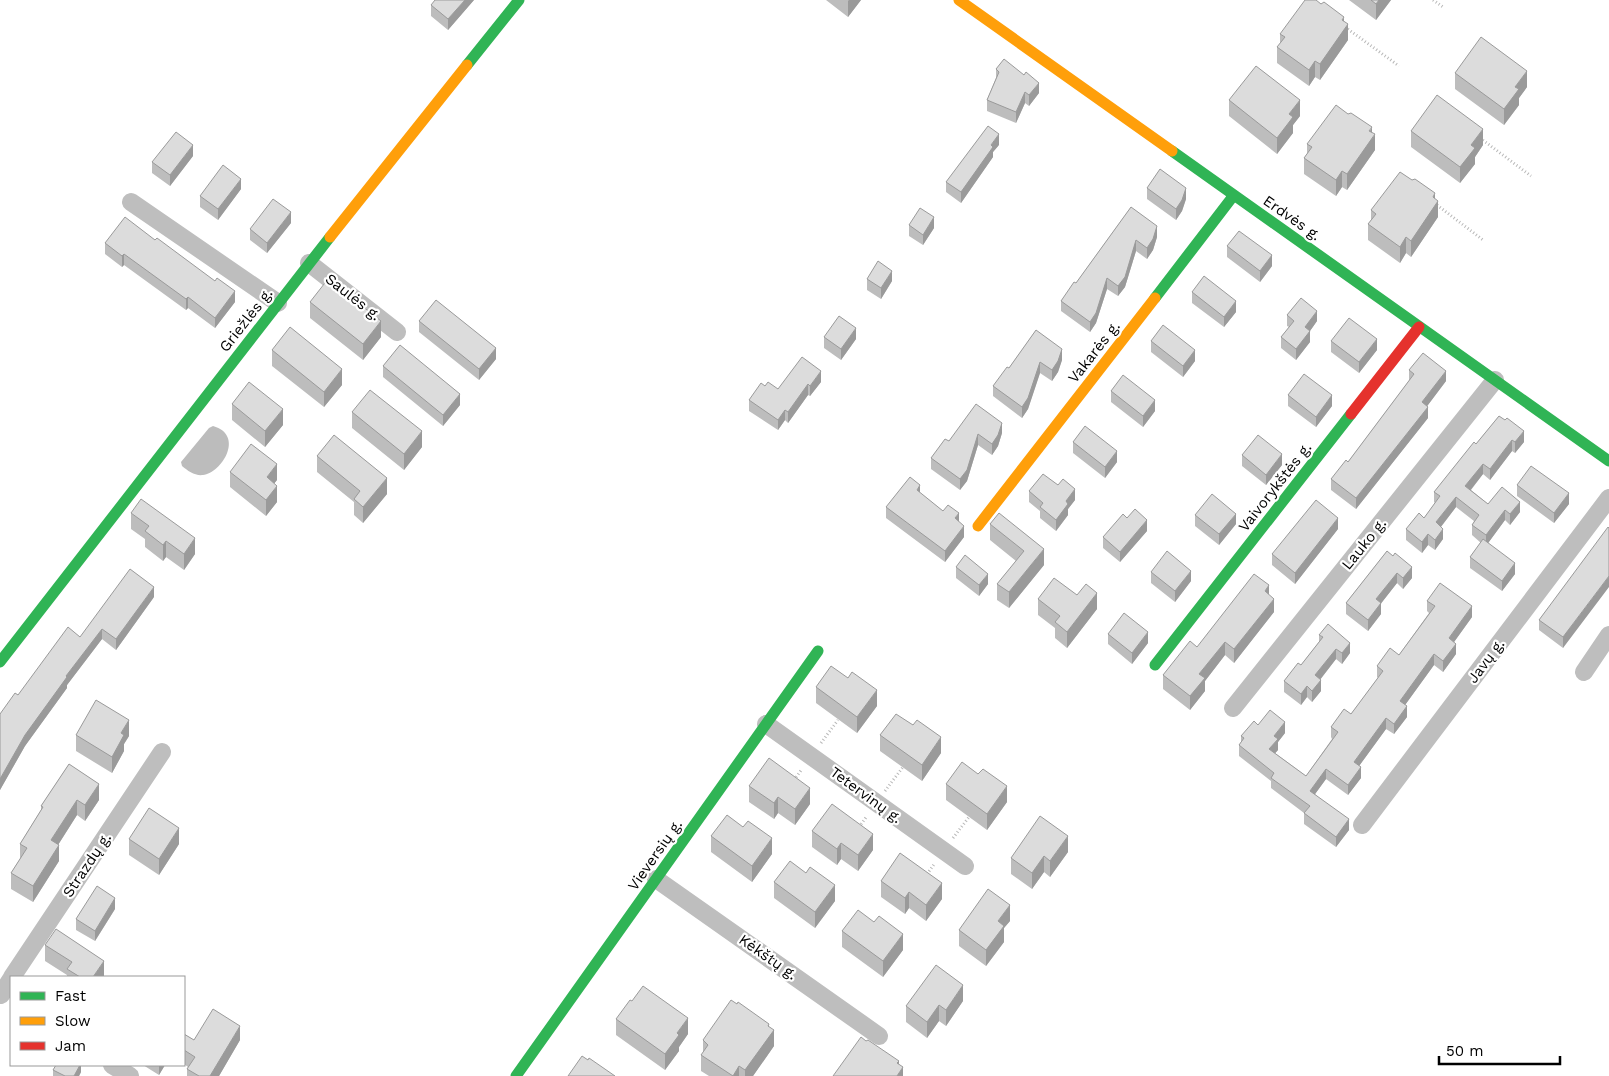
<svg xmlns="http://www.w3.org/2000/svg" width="1609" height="1076" viewBox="0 0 1609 1076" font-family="'Work Sans',sans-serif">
	<rect width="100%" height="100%" fill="#fff"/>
	<path fill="#bcbcbc" d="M213 426C245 435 222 473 203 475 195 476 188 471 182 466L181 462 209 428Z"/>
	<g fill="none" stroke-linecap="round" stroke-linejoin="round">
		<path stroke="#b8b8b8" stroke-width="3" stroke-dasharray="1 2.5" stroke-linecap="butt" d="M1433 0 1443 7
			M1345 27 1399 66
			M1480 138 1531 176
			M1437 205 1483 240
			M821 743 838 720
			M794 780 802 769
			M885 791 903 767
			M859 827 867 816
			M953 838 969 817
			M925 877 935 863"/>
		<path stroke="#bebebe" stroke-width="18" d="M131 202 278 303
			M309 263 397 332
			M1584 672 1609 635
			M1233 708 1495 380
			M766 724 965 866
			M1362 825 1609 498
			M656 879 879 1036
			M12 977 162 752
			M1 995 11 979
			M112 1065 130 1076"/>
		<path stroke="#30b455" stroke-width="11" d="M467 65 519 0
			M1172 151 1609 461
			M1155 298 1234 195
			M0 662 330 237
			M1155 665 1351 414
			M516 1076 818 651"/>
		<path stroke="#ff9f0a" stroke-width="11" d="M959 0 1172 151
			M330 237 467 65
			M978 526 1155 298"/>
		<path stroke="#e5322d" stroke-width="11" d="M1351 414 1419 327"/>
	</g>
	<path fill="#bdbdbd" d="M474 0 448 30 431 16V5Z
		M826 0H861L848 17Z
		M1349 0H1391L1376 20Z
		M1344 22 1348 40 1320 80 1315 77 1309 86 1277 63V47L1280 44V34Z
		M996 69 1024 75 1039 93 1029 106 1025 103 1016 123 987 111V100L996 78Z
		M1455 73 1527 87 1519 98V105L1504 125 1455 89Z
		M1229 100 1300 116 1293 125V133L1277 154 1229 116Z
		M1411 131 1483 145 1475 157V164L1460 183 1411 147Z
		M1372 132 1375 150 1347 190 1342 187 1336 196 1304 174V158L1307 154V144Z
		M999 145 993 152V157L961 203 946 192V182Z
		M193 156 170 186 152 173V162Z
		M1147 188 1186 199 1182 211 1176 220 1147 199Z
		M241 189 218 220 200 207V196Z
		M1435 199 1438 217 1411 257 1406 253 1400 263 1368 240V224L1371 220V210Z
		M1131 207 1157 237 1153 250 1147 259 1136 251 1125 287 1118 296 1107 289 1096 323 1090 332 1061 311V301L1076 283Z
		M291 223 267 253 250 240V229Z
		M909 225 934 228 923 245 909 236Z
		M105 243 235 302 215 328 188 308 186 310 124 265 122 267 105 254Z
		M1227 246 1272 266 1260 282 1227 257Z
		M867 279 892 281 881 299 867 290Z
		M1192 292 1236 312 1224 327 1192 303Z
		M310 302 381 337 363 360 310 318Z
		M1287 315 1317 321 1310 331V342L1296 360 1281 348V337L1289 327 1287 326Z
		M419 321 496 359 479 380 419 332Z
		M1036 330 1062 360 1058 372 1052 381 1040 373 1028 409 1022 418 993 396V386L1009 368Z
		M824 337 856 339 841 360 824 348Z
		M1151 341 1195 361 1183 377 1151 352Z
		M1331 341 1377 350 1359 373 1331 352Z
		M272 350 342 385 324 407 272 366Z
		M383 366 460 405 443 426 383 377Z
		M1409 370 1446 381 1427 406 1428 418 1356 509 1331 490V479L1348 462 1409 381Z
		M821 382 810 396 808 395 788 423 785 420 778 430 749 411V400L765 386 778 389Z
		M1111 391 1155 411 1143 427 1111 402Z
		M1288 395 1332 406 1316 427 1288 406Z
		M232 404 283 425 265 447 232 420Z
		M352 412 422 447 404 470 352 428Z
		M1499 416 1524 442 1515 453 1512 451 1490 480 1483 474 1471 490 1488 504 1520 512 1510 525 1505 520 1488 543 1515 574 1502 591 1470 568V557L1481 543 1472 535V525L1474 521 1456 507 1441 527 1443 539 1435 550 1428 545 1422 553 1406 540V529L1424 518 1435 503 1434 502V492L1476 444Z
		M1002 423V433L998 446 992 455 978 445 967 481 960 490 931 469V458L949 441Z
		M1073 442 1117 462 1105 478 1073 453Z
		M1242 455 1282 465 1266 485 1242 466Z
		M317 456 387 494 363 523 354 515V502L317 472Z
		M230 472 277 480 274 483 277 502 266 516 230 487Z
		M1517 485 1569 504 1554 523 1517 496Z
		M1029 491 1075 500 1068 509V515L1056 531 1040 518V511L1029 502Z
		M920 493 943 511 964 537 945 562 886 518V507Z
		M131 513 195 554 184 570 166 557 163 561 145 547V539L131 529Z
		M1195 515 1236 524 1219 545 1195 526Z
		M1127 518 1147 531 1120 562 1103 548V537Z
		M990 524 1044 565 1009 608 997 600V584L1016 561 990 540Z
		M1609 528 1563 648 1539 630V620Z
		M1338 529 1295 584 1272 565V554Z
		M1387 551 1412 578 1403 589 1397 583 1381 603V614L1368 631 1346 614V603Z
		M956 567 988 584 979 596 956 578Z
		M1151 572 1191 581 1175 602 1151 583Z
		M1077 595 1097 609 1067 648 1055 638V628L1038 615V599Z
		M1269 595 1274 612 1234 663 1225 655 1205 681V691L1190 710 1163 689V675L1197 647Z
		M154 597 116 650 102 639 67 685V688L25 746 0 790V714L18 695 80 637Z
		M1427 601 1472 617 1454 642 1456 654 1443 672 1434 665 1405 705 1407 717 1394 734 1386 729 1359 766 1361 778 1348 795 1326 779 1315 794 1349 830 1336 847 1304 824V813L1271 788V781L1239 756V745L1241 742V736L1258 725 1285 733 1278 742V750L1275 753 1306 776 1332 739 1331 737V727L1351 714 1378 678 1377 677V666L1399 655 1429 613 1427 611Z
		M1108 634 1148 643 1132 664 1108 644Z
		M1319 635 1350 653 1342 664 1336 659 1320 680 1321 691 1312 702 1307 697 1301 705 1284 692V681L1301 665 1319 642Z
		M816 687 877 706 857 733 816 703Z
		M913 725 941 753 922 781 880 751V735Z
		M76 735 129 736 124 744V751L112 773 76 751Z
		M69 764 99 800 85 821 77 815 58 845 59 861 33 902 11 889V873L20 859V844L41 810V806Z
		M946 784 1007 802 987 830 946 800Z
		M749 786 810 804 795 825 778 813 774 819 749 802Z
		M812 831 873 850 858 871 841 859 837 865 812 847Z
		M711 836 772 854 752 882 711 852Z
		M129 839 179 844 159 875 129 855Z
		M1068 852 1050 877 1044 872 1032 889 1011 874V858Z
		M881 881 942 899 926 921 909 908 905 914 881 897Z
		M774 882 835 901 815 928 774 898Z
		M115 909 95 941 76 930V919Z
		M1010 921 1004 928V942L986 966 959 946V930Z
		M842 931 903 950 883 977 842 947Z
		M45 945 104 977H67V975L45 961Z
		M963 1001 946 1026 939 1021 927 1038 906 1022V1006Z
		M616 1019 688 1034 679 1047V1051L665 1070 616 1035Z
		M769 1027 774 1046 753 1076H709L701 1071V1055L703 1053V1040Z
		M184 1034 194 1040H240L219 1076H187V1069L188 1067 184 1064Z
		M81 1065V1072L79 1076H53V1070Z
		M143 1065H165L159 1075Z"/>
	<path fill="#9a9a9a" d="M465 0H474L448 30V19Z
		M849 0H861L848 17V1Z
		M1379 0H1391L1376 20V4Z
		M1344 17V29L1348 24V40L1320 80V64Z
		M1315 61V77L1309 86V70Z
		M1527 71V87L1519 98V105L1504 125V109L1515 87Z
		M1039 83V93L1029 106V95Z
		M1025 92V103L1016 123V112Z
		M1300 100V116L1293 125V133L1277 154V138L1289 114Z
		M1372 127V139L1375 134V150L1347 190V174Z
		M1483 129V145L1475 157V164L1460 183V167L1471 145Z
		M999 134V145L993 152V157L961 203V192L991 145Z
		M193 145V156L170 186V175Z
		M1342 171V187L1336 196V180Z
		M241 179V189L218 220V209Z
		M1186 188V199L1182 211 1176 220V209Z
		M1435 193V205L1438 201V217L1411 257V241Z
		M291 212V223L267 253V243Z
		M934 217V228L923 245V235Z
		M1157 226V237L1153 250 1147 259V248Z
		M1406 237V253L1400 263V247Z
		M1136 240V251L1125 287 1118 296V286Z
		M124 254V265L122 267V256Z
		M1272 255V266L1260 282V271Z
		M892 271V281L881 299V288Z
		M1107 278V289L1096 323 1090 332V322Z
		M235 291V302L215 328V318Z
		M188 297V308L186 310V299Z
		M1236 301V312L1224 327V317Z
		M1317 311V321L1305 338V327Z
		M381 321V337L363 360V344Z
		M856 328V339L841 360V349Z
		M1310 331V342L1296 360V349Z
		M1377 339V350L1359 373V362Z
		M496 348V359L479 380V369Z
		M1062 349V360L1058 372 1052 381V370Z
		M1195 350V361L1183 377V366Z
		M1040 362V373L1028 409 1022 418V407Z
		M342 369V385L324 407V392Z
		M821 371V382L810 396V386Z
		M1446 371V381L1422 413V402Z
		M808 384V395L788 423V412Z
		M460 394V405L443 426V415Z
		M1332 395V406L1316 427V417Z
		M1155 400V411L1143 427V416Z
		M1428 407V418L1356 509V498Z
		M283 409V425L265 447V431Z
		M785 410V420L778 430V420Z
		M1002 423V433L998 446 992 455V444Z
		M422 431V447L404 470V454Z
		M1524 431V442L1515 453V442Z
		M978 434V445L967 481 960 490V479Z
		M1512 440V451L1490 480V469Z
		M1117 451V462L1105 478V467Z
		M1282 454V465L1266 485V475Z
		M277 464V480L267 493V477Z
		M1483 464V474L1465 497V486Z
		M387 478V494L363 523V507Z
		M920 485V496L917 490Z
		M277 486V502L266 516V500Z
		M1075 489V500L1068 509V515L1056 531V520L1066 501Z
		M1569 493V504L1554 523V513Z
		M1456 497V507L1436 533V522Z
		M1520 502V512L1510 525V514Z
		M1505 510V520L1486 546V535Z
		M959 513V524L955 518Z
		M1236 514V524L1219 545V534Z
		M1338 518V529L1295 584V573Z
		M1147 520V531L1120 562V552Z
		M964 526V537L945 562V551Z
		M1443 529V539L1435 550V540Z
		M1428 534V545L1422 553V542Z
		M195 538V554L184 570V554Z
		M166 541V557L163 561V545Z
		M1044 549V565L1009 608V592Z
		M1515 563V574L1502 591V581Z
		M1412 567V578L1403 589V578Z
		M1191 571V581L1175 602V591Z
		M1397 573V583L1376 610V599Z
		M988 574V584L979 596V585Z
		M1609 576V587L1563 648V637Z
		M1269 585V599L1265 591Z
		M154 587V597L116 650V639Z
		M1097 593V609L1067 648V632Z
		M1274 599V612L1234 663V649Z
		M1381 603V614L1368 631V620Z
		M1472 606V617L1449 649V638Z
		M102 629V639L67 685V688L25 746 0 790V779L25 735 66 676Z
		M1148 632V643L1132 664V653Z
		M1225 642V655L1205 681V691L1190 710V696L1199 674Z
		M1350 643V653L1342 664V653Z
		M1456 644V654L1443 672V661Z
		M1336 649V659L1315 686V675Z
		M1434 654V665L1400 712V701Z
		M1321 680V691L1312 702V691Z
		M1307 686V697L1301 705V694Z
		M877 690V706L857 733V717Z
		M1407 706V717L1394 734V724Z
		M1386 718V729L1354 773V762Z
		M129 720V736L124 744V751L112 773V757L121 733Z
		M1285 722V733L1278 742V750L1269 760V749L1274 736Z
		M941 737V753L922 781V765Z
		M1361 767V778L1348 795V785Z
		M1326 769V779L1310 801V791Z
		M99 784V800L85 821V805Z
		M1007 786V802L987 830V814Z
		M810 788V804L795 825V809Z
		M778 797V813L774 819V803Z
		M77 800V815L51 856V840Z
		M1349 819V830L1336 847V837Z
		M179 828V844L159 875V859Z
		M873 834V850L858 871V855Z
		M1068 836V852L1050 877V861Z
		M772 838V854L752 882V866Z
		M841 843V859L837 865V849Z
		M59 845V861L33 902V886Z
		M1044 856V872L1032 889V873Z
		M942 883V899L926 921V905Z
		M835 885V901L815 928V912Z
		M909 892V908L905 914V898Z
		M115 898V909L95 941V931Z
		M1010 905V921L1004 928V942L986 966V950L998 921Z
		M903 934V950L883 977V961Z
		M104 961V977H93Z
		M963 985V1001L946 1026V1010Z
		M939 1005V1021L927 1038V1022Z
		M688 1018V1034L679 1047V1051L665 1070V1054L677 1033Z
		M769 1024V1036L774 1030V1046L753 1076H745V1070Z
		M240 1026V1040L219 1076H210Z
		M899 1061V1073L903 1067V1076H897V1063Z
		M80 1065H81V1072L79 1076H74Z
		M159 1065H165L159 1075Z
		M739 1066V1076H733Z"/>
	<path fill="#dcdcdc" stroke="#9a9a9a" d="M435 0H465L448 19 431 5Z
		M1305 0H1316L1321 4 1324 2 1344 17 1342 20 1348 24 1320 64 1315 61 1309 70 1277 47 1285 37 1280 34Z
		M1371 0H1379L1376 4Z
		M1481 37 1527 71 1515 87 1519 89 1504 109 1455 73Z
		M1004 59 1024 75 1026 72 1039 83 1029 95 1025 92 1016 112 987 100 999 72 996 69Z
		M1256 66 1300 100 1289 114 1293 117 1277 138 1229 100Z
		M1437 95 1483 129 1471 145 1475 148 1460 167 1411 131Z
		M1336 105 1348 114 1351 113 1372 127 1369 131 1375 134 1347 174 1342 171 1336 180 1304 158 1312 147 1307 144Z
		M988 126 999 134 991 145 993 147 961 192 946 182Z
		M176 132 193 145 170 175 152 162Z
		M223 165 241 179 218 209 200 196Z
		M1160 169 1186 188 1182 200 1176 209 1147 188Z
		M1400 172 1412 180 1415 179 1435 193 1433 197 1438 201 1411 241 1406 237 1400 247 1368 224 1376 214 1371 210Z
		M273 199 291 212 267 243 250 229Z
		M1131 207 1157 226 1153 239 1147 248 1136 240 1125 277 1118 286 1107 278 1096 313 1090 322 1061 301 1074 282 1076 283Z
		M920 208 934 217 923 235 909 225Z
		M125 217 155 240 157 238 215 281 217 278 235 291 215 318 188 297 186 299 124 254 122 256 105 243Z
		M1239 231 1272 255 1260 271 1227 246Z
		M878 261 892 271 881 288 867 279Z
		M1204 276 1236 301 1224 317 1192 292Z
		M328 279 381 321 363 344 310 302Z
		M1301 298 1317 311 1305 327 1310 331 1296 349 1281 337 1294 321 1287 315Z
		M436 300 496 348 479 369 419 321Z
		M839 316 856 328 841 349 824 337Z
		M1349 318 1377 339 1359 362 1331 341Z
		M1163 325 1195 350 1183 366 1151 341Z
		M290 327 342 369 324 392 272 350Z
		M1036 330 1062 349 1058 361 1052 370 1040 362 1028 398 1022 407 993 386 1007 367 1009 368Z
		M400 345 460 394 443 415 383 366Z
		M1423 353 1446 371 1422 402 1428 407 1356 498 1331 479 1346 460 1348 462 1414 374 1409 370Z
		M802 357 821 371 810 386 808 384 788 412 785 410 778 420 749 400 761 383 765 386 768 382 778 389Z
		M1304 374 1332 395 1316 417 1288 395Z
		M1123 375 1155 400 1143 416 1111 391Z
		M249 382 283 409 265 431 232 404Z
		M370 390 422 431 404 454 352 412Z
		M976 404 1002 423 998 435 992 444 978 434 967 470 960 479 931 458 945 439 949 441Z
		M1499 416 1505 420 1507 418 1524 431 1515 442 1512 440 1490 469 1483 464 1465 486 1488 504 1502 487 1520 502 1510 514 1505 510 1486 535 1472 525 1479 515 1456 497 1436 522 1443 529 1435 540 1428 534 1422 542 1406 529 1419 513 1424 518 1440 496 1434 492 1474 442 1476 444Z
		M1085 426 1117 451 1105 467 1073 442Z
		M334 435 387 478 363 507 354 499 360 491 317 456Z
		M1258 435 1282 454 1266 475 1242 455Z
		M251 444 277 464 267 477 277 486 266 500 230 472Z
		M1531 466 1569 493 1554 513 1517 485Z
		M1043 474 1058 485 1063 479 1075 489 1066 501 1068 504 1056 520 1040 507 1043 503 1029 491Z
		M910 477 920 485 917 490 943 511 948 505 959 513 955 518 964 526 945 551 886 507Z
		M1212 494 1236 514 1219 534 1195 515Z
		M141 499 195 538 184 554 166 541 163 545 145 531 149 526 131 513Z
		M1316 500 1338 518 1295 573 1272 554Z
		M1135 509 1147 520 1120 552 1103 537 1123 514 1127 518Z
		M999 513 1044 549 1009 592 997 584 1024 551 990 524Z
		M1608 527 1609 528V576L1563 637 1539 620Z
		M1483 539 1515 563 1502 581 1470 557Z
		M1167 551 1191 571 1175 591 1151 572Z
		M1387 551 1393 556 1395 553 1412 567 1403 578 1397 573 1376 599 1381 603 1368 620 1346 603Z
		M965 555 988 574 979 585 956 567Z
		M130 569 154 587 116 639 102 629 66 676 67 677 25 735 0 779V714L15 693 18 695 68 627 80 637Z
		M1254 574 1269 585 1265 591 1274 599 1234 649 1225 642 1199 674 1205 678 1190 696 1163 675 1190 641 1197 647Z
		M1054 578 1077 595 1086 584 1097 593 1067 632 1055 622 1060 616 1038 599Z
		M1440 583 1472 606 1449 638 1456 644 1443 661 1434 654 1400 701 1407 706 1394 724 1386 718 1354 762 1361 767 1348 785 1326 769 1310 791 1349 819 1336 837 1304 813 1310 806 1271 778 1274 773 1239 745 1244 738 1241 736 1254 721 1258 725 1270 710 1285 722 1274 736 1278 739 1269 749 1306 776 1338 732 1331 727 1344 709 1351 714 1383 671 1377 666 1390 648 1399 655 1435 606 1427 601Z
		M1124 613 1148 632 1132 653 1108 634Z
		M1328 624 1350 643 1342 653 1336 649 1315 675 1321 680 1312 691 1307 686 1301 694 1284 681 1298 663 1301 665 1323 637 1319 635Z
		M831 666 848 678 852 672 877 690 857 717 816 687Z
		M96 700 129 720 121 733 124 735 112 757 76 735Z
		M896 714 913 725 917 720 941 737 922 765 880 735Z
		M769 758 810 788 795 809 778 797 774 803 749 786Z
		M962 762 978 774 983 769 1007 786 987 814 946 784Z
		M69 764 99 784 85 805 77 800 51 840 59 845 33 886 11 873 27 848 20 844 43 807 41 806Z
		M832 804 873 834 858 855 841 843 837 849 812 831Z
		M149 808 179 828 159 859 129 839Z
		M727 815 743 827 748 821 772 838 752 866 711 836Z
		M1040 816 1068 836 1050 861 1044 856 1032 873 1011 858Z
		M900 853 942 883 926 905 909 892 905 898 881 881Z
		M790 861 806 873 810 867 835 885 815 912 774 882Z
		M97 886 115 898 95 931 76 919Z
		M988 889 1010 905 998 921 1004 926 986 950 959 930Z
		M858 910 874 922 879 916 903 934 883 961 842 931Z
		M56 929 104 961 93 977H80L67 969 72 962 45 945Z
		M936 965 963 985 946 1010 939 1005 927 1022 906 1006Z
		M643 986 688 1018 677 1033 679 1035 665 1054 616 1019 630 1000 632 1001Z
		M731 1000 737 1004 738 1002 769 1024 768 1026 774 1030 745 1070 739 1066 733 1076 701 1055 708 1045 703 1040Z
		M213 1009 240 1026 210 1076H199L187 1069 195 1057 184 1050V1034L194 1040Z
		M861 1037 866 1041 868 1040 899 1061 897 1063 903 1067 897 1076H833Z
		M582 1056 588 1060 589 1058 615 1076H568Z
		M56 1065H80L74 1076H65L53 1070Z"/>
	<g text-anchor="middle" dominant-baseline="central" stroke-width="4.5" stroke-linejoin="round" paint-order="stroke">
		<g font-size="15" fill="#000" stroke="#fff">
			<text transform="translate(1292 218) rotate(35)">Erdvės g.</text>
			<text transform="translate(353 297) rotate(38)">Saulės g.</text>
			<text transform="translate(246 320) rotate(-52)">Griežlės g.</text>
			<text transform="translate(1094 352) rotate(-52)">Vakarės g.</text>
			<text transform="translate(1275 487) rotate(-52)">Vaivorykštės g.</text>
			<text transform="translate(1364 544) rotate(-51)">Lauko g.</text>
			<text transform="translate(1486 661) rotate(-53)">Javų g.</text>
			<text transform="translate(866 795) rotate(36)">Tetervinų g.</text>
			<text transform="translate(655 855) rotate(-55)">Vieversių g.</text>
			<text transform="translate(87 865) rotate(-56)">Strazdų g.</text>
			<text transform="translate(768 957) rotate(35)">Kėkštų g.</text>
		</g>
	</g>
	<rect x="10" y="976" width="175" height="90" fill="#ffffff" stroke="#999999"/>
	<rect x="20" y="992" width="25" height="8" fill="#30b455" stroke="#999999"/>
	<text x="55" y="1001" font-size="15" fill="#000000">Fast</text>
	<rect x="20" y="1017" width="25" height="8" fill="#ff9f0a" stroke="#999999"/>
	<text x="55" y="1026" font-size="15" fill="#000000">Slow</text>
	<rect x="20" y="1042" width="25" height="8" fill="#e5322d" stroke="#999999"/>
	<text x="55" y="1051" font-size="15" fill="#000000">Jam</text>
	<path d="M1439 1056v8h121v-8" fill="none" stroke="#000000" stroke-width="2.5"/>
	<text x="1446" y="1056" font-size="15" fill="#000000" stroke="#ffffff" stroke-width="4" paint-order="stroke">50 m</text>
</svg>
